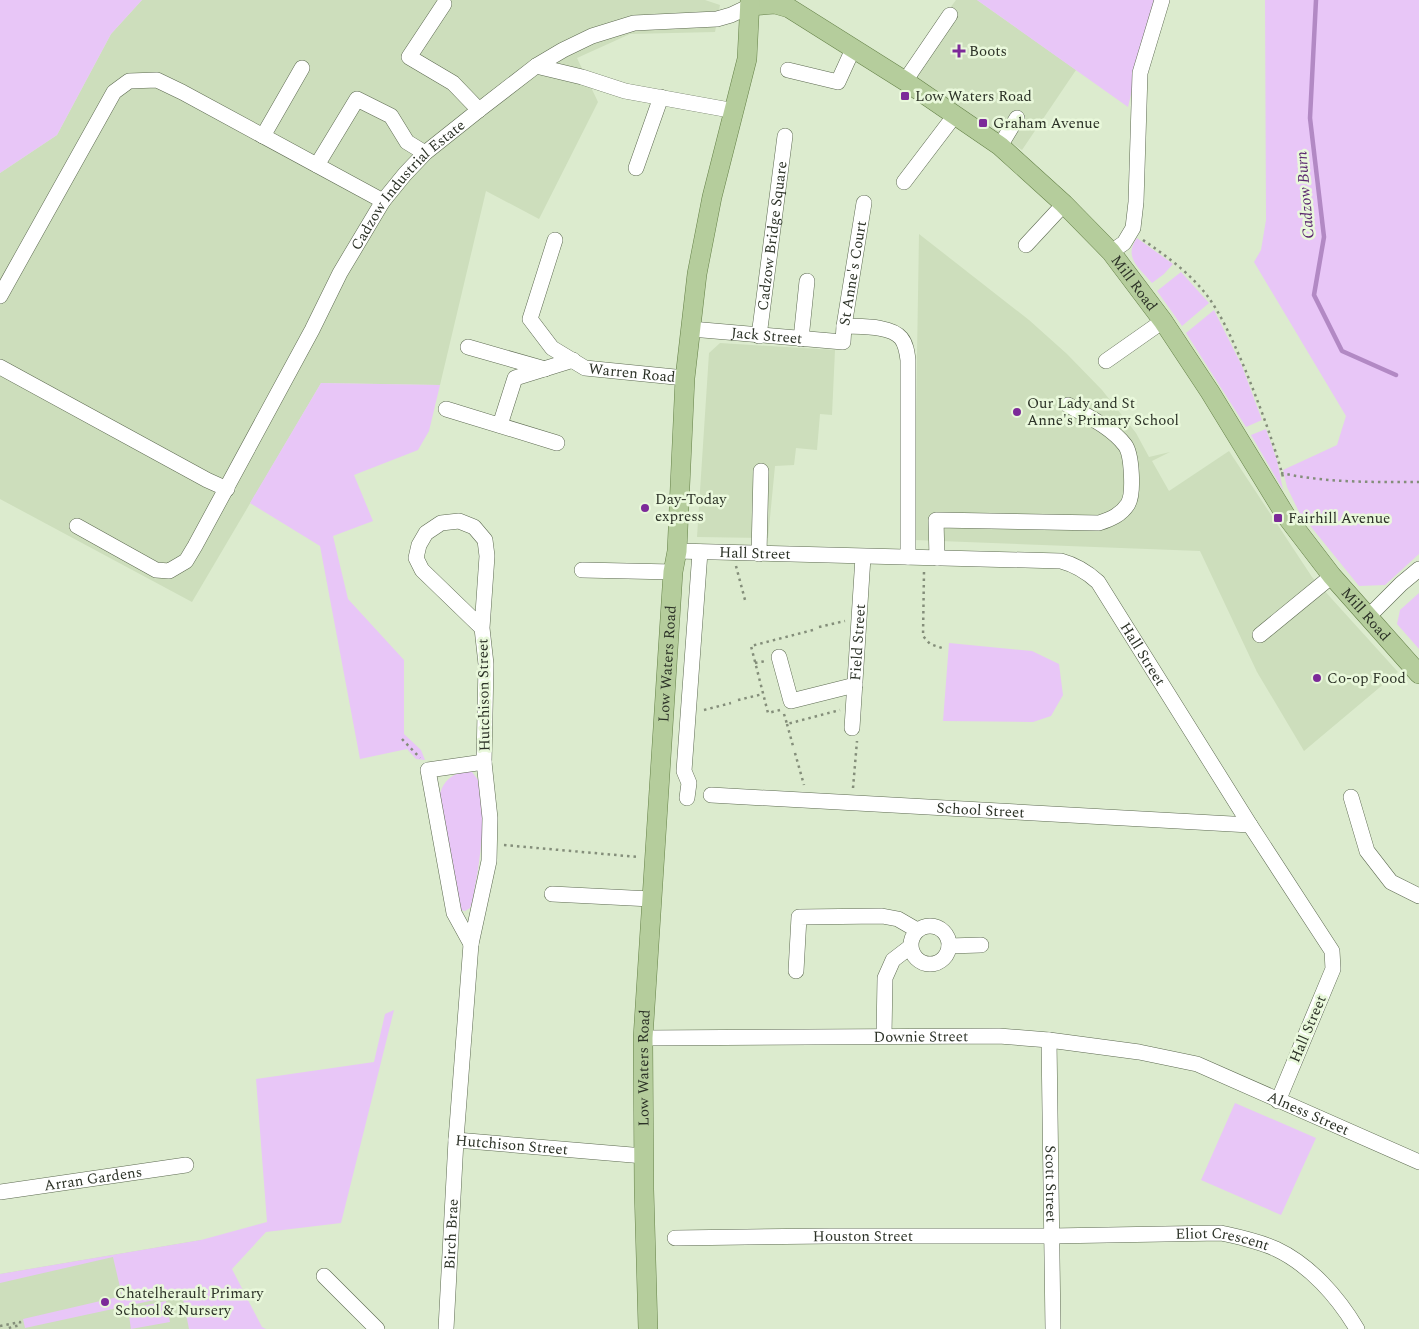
<svg xmlns="http://www.w3.org/2000/svg" width="1419" height="1329" viewBox="0 0 1419 1329" font-family="Spectral,serif">
	<rect width="100%" height="100%" fill="#dcebce"/>
	<path fill="#cddebc" d="M142 0H705L720 5 715 32 630 34 577 58 598 102 539 219 486 191 440 385 321 383 192 602 0 499V173L57 135 111 34Z
		M956 0H977L1076 70 1022 150 907 71 906 67Z
		M919 234 1029 320 1067 354 1102 390 1136 433 1149 457 1170 452 1152 461 1169 491 1229 451 1312 577 1398 672 1304 751 1257 672 1200 551 914 540Z
		M720 343 835 350 832 415 820 414 817 450 796 448 794 465 775 466 768 538 697 537 709 353Z
		M201 1240 215 1329H0V1274Z"/>
	<path fill="#e8c6f7" d="M0 0H142L111 34 57 135 0 173Z
		M977 0H1156L1145 36 1128 107Z
		M1265 0H1419V554L1385 585 1359 586 1299 512 1287 487 1283 470 1337 445 1346 416 1254 262 1261 250 1266 220Z
		M1137 238 1173 264 1164 274 1152 283C1139 268 1123 257 1137 238Z
		M1181 272 1209 303 1182 326 1157 291Z
		M1214 310 1242 366 1262 420 1246 427 1186 333Z
		M321 383 440 385 429 431 418 450 354 475 373 521 333 536 348 599 404 660V734L421 750 425 760 416 759 407 749 360 759 320 546 250 503Z
		M1266 429 1277 460 1283 490 1251 435Z
		M1419 593V649L1397 624 1400 610Z
		M949 643 1032 651 1059 664 1063 695 1051 716 1033 722 943 721Z
		M464 771 472 772 478 780 484 822 478 870 472 903 470 908 465 911 461 910 439 797C443 782 449 776 464 771Z
		M394 1010 341 1223 266 1232 232 1269 262 1327 266 1329H189L182 1294 25 1328 23 1319 122 1296 113 1257 0 1283V1274L201 1240 267 1222 256 1079 374 1062 385 1014Z
		M1235 1103 1316 1138 1281 1215 1201 1180Z
		M166 1301 170 1322 131 1329 128 1309Z"/>
	<g fill="none" stroke-linecap="round" stroke-linejoin="round">
		<path stroke="#b289c4" stroke-width="4.5" d="M1316 0 1310 118 1324 237 1314 295 1342 351 1396 375"/>
		<defs>
			<g id="minor">
				<path d="M444 4 409 57 453 83 479 110"/>
				<path d="M536 66 582 77 625 91 735 111"/>
				<path d="M788 70 838 82 853 49"/>
				<path d="M905 81 950 15"/>
				<path d="M263 136 302 68"/>
				<path d="M1000 146 1017 118"/>
				<path d="M317 165 357 99 391 116 407 142 425 153"/>
				<path d="M636 168 661 97"/>
				<path d="M904 182 955 115"/>
				<path id="s1" d="M555 240 530 319 552 348 585 368 685 378"/>
				<path d="M1026 245 1064 204"/>
				<path d="M1111 252 1124 243 1133 228 1136 202 1140 73 1162 0"/>
				<path d="M0 296 114 92 129 81 157 80 182 92 383 201"/>
				<path d="M844 326C860 327 890 325 901 338 906 344 907 352 908 360V557"/>
				<path id="s2" d="M691 329 843 342 844 326 864 203"/>
				<path id="s3" d="M759 336 785 136"/>
				<path d="M801 339 807 281"/>
				<path d="M468 347 545 369"/>
				<path d="M1106 361 1163 321"/>
				<path d="M0 367 207 480 227 489"/>
				<path d="M446 409 557 443"/>
				<path d="M500 425 515 378 573 360"/>
				<path id="s4" d="M77 526 156 570 169 571 186 561 195 546 312 330 340 273 383 201 405 174 425 153 479 110 536 66 563 50 592 36 634 23 717 19 731 15 750 6"/>
				<path id="s5" d="M677 551 1061 561C1076 565 1086 571 1098 582L1250 825 1332 951 1333 969 1278 1101"/>
				<path d="M759 554 761 471"/>
				<path d="M937 558 936 520 1099 523C1111 519 1121 515 1128 504 1134 494 1132 454 1125 445 1111 427 1087 416 1068 405"/>
				<path d="M582 570 673 572"/>
				<path d="M1369 616 1401 584 1419 569"/>
				<path d="M1260 635 1332 576"/>
				<path d="M779 657 791 701 855 685"/>
				<path id="s6" d="M852 728 863 557"/>
				<path id="s7" d="M711 795 1250 825"/>
				<path d="M1351 797 1367 851 1391 882 1419 896"/>
				<path d="M687 798 689 783 684 771 700 552"/>
				<path d="M552 894 651 899"/>
				<circle cx="930" cy="945" r="19"/>
				<path d="M471 944 454 913 428 770 484 762"/>
				<path d="M949 946 981 945"/>
				<path d="M796 971 799 917 882 916 898 919 917 930"/>
				<path d="M884 1036 885 978 893 960 910 947"/>
				<path id="s8" d="M643 1038 999 1036 1049 1040 1139 1052 1197 1064 1419 1162"/>
				<path id="s9" d="M1049 1040 1053 1329"/>
				<path id="s10" d="M456 1140 644 1156"/>
				<path id="s11" d="M0 1192 186 1165"/>
				<path id="s12" d="M675 1238 829 1236H1051L1221 1233C1239 1237 1259 1241 1276 1249 1310 1265 1338 1297 1357 1329"/>
				<path d="M324 1276 377 1329"/>
				<path id="s13" d="M446 1329 456 1140 471 944 489 861 490 818 484 762 486 664 482 628 487 556 485 540 474 527 459 521 441 523 426 533 419 545 416 558 422 570 482 628"/>
			</g>
			<g id="major">
				<path id="s14" d="M750 6 775 4 789 8 905 81 1000 146 1064 204 1111 252 1163 321 1210 392 1286 516 1332 576 1419 674"/>
				<path id="s15" d="M648 1329 644 1189 643 1038 673 572 677 551 685 378 697 274 712 197 747 59 750 0"/>
			</g>
		</defs>
		<use href="#minor" stroke="#5d6a51" stroke-width="16"/>
		<use href="#major" stroke="#658148" stroke-width="20"/>
		<path stroke="#848e7a" stroke-width="2.5" stroke-dasharray="2.5 4" stroke-linecap="butt" d="M1143 240C1168 257 1194 276 1211 301 1225 322 1235 346 1245 369 1259 404 1273 440 1283 477
			M1281 473C1327 483 1373 482 1419 482
			M736 566 745 600
			M924 572 923 636 930 644 942 648
			M819 627 845 621
			M755 663 766 661
			M738 700 763 694
			M704 710 731 703
			M780 710 768 713 751 646 813 630
			M784 714 787 724 840 710
			M787 724 793 746
			M402 739 420 758
			M795 753 804 785
			M853 788 857 741
			M504 845 638 857
			M0 1326 20 1322V1325L5 1329"/>
		<use href="#minor" stroke="#fff" stroke-width="15"/>
		<use href="#major" stroke="#b5cd9c" stroke-width="19"/>
	</g>
	<g fill="#7c2a99" stroke="#e9f8db" stroke-width="2">
		<path d="M956.5 43.5h5v5h5v5h-5v5h-5v-5h-5v-5h5z"/>
		<rect x="900" y="91" width="10" height="10" rx="2.5"/>
		<rect x="978" y="118" width="10" height="10" rx="2.5"/>
		<circle cx="1017" cy="412" r="5"/>
		<circle cx="645" cy="508" r="5"/>
		<rect x="1273" y="513" width="10" height="10" rx="2.5"/>
		<circle cx="1317" cy="678" r="5"/>
		<circle cx="105" cy="1302" r="5"/>
	</g>
	<g text-anchor="middle" dominant-baseline="central" stroke-width="5" stroke-linejoin="round" paint-order="stroke">
		<g font-size="15" fill="#2c3227" stroke="#e9f8db" text-anchor="start">
			<text x="969" y="51">Boots</text>
			<text x="915" y="96">Low Waters Road</text>
			<text x="993" y="123">Graham Avenue</text>
			<text x="1027" y="403">Our Lady and St<tspan x="1027" dy="17">Anne's Primary School</tspan></text>
			<text x="655" y="499">Day-Today<tspan x="655" dy="17">express</tspan></text>
			<text x="1288" y="518">Fairhill Avenue</text>
			<text x="1327" y="678">Co-op Food</text>
			<text x="115" y="1293">Chatelherault Primary<tspan x="115" dy="17">School &amp; Nursery</tspan></text>
		</g>
		<g font-size="15" fill="#2c3227" stroke="#e9f8db">
			<text stroke="none"><textPath href="#s4" startOffset="562">Cadzow Industrial Estate</textPath></text>
			<text stroke="none"><textPath href="#s3" startOffset="101">Cadzow Bridge Square</textPath></text>
			<text stroke="none"><textPath href="#s2" startOffset="222">St Anne's Court</textPath></text>
			<text stroke="none"><textPath href="#s14" startOffset="484">Mill Road</textPath></text>
			<text stroke="none"><textPath href="#s2" startOffset="76">Jack Street</textPath></text>
			<text stroke="none"><textPath href="#s1" startOffset="205">Warren Road</textPath></text>
			<text stroke="none"><textPath href="#s5" startOffset="78">Hall Street</textPath></text>
			<text stroke="none"><textPath href="#s14" startOffset="889">Mill Road</textPath></text>
			<text stroke="none"><textPath href="#s6" startOffset="86">Field Street</textPath></text>
			<text stroke="none"><textPath href="#s5" startOffset="512">Hall Street</textPath></text>
			<text stroke="none"><textPath href="#s15" startOffset="666">Low Waters Road</textPath></text>
			<text transform="translate(484 695) rotate(-91)">Hutchison Street</text>
			<text stroke="none"><textPath href="#s7" startOffset="270">School Street</textPath></text>
			<text transform="translate(1308 1029) rotate(-67)">Hall Street</text>
			<text stroke="none"><textPath href="#s8" startOffset="278">Downie Street</textPath></text>
			<text stroke="none"><textPath href="#s15" startOffset="261">Low Waters Road</textPath></text>
			<text stroke="none"><textPath href="#s8" startOffset="678">Alness Street</textPath></text>
			<text stroke="none"><textPath href="#s10" startOffset="56">Hutchison Street</textPath></text>
			<text stroke="none"><textPath href="#s11" startOffset="94">Arran Gardens</textPath></text>
			<text stroke="none"><textPath href="#s9" startOffset="144">Scott Street</textPath></text>
			<text stroke="none"><textPath href="#s13" startOffset="95">Birch Brae</textPath></text>
			<text stroke="none"><textPath href="#s12" startOffset="188">Houston Street</textPath></text>
			<text stroke="none"><textPath href="#s12" startOffset="548">Eliot Crescent</textPath></text>
		</g>
		<g font-size="16" font-style="italic" fill="#5b276f" stroke="#e9f8db">
			<text transform="translate(1305 195) rotate(-95)">Cadzow Burn</text>
		</g>
	</g>
</svg>
